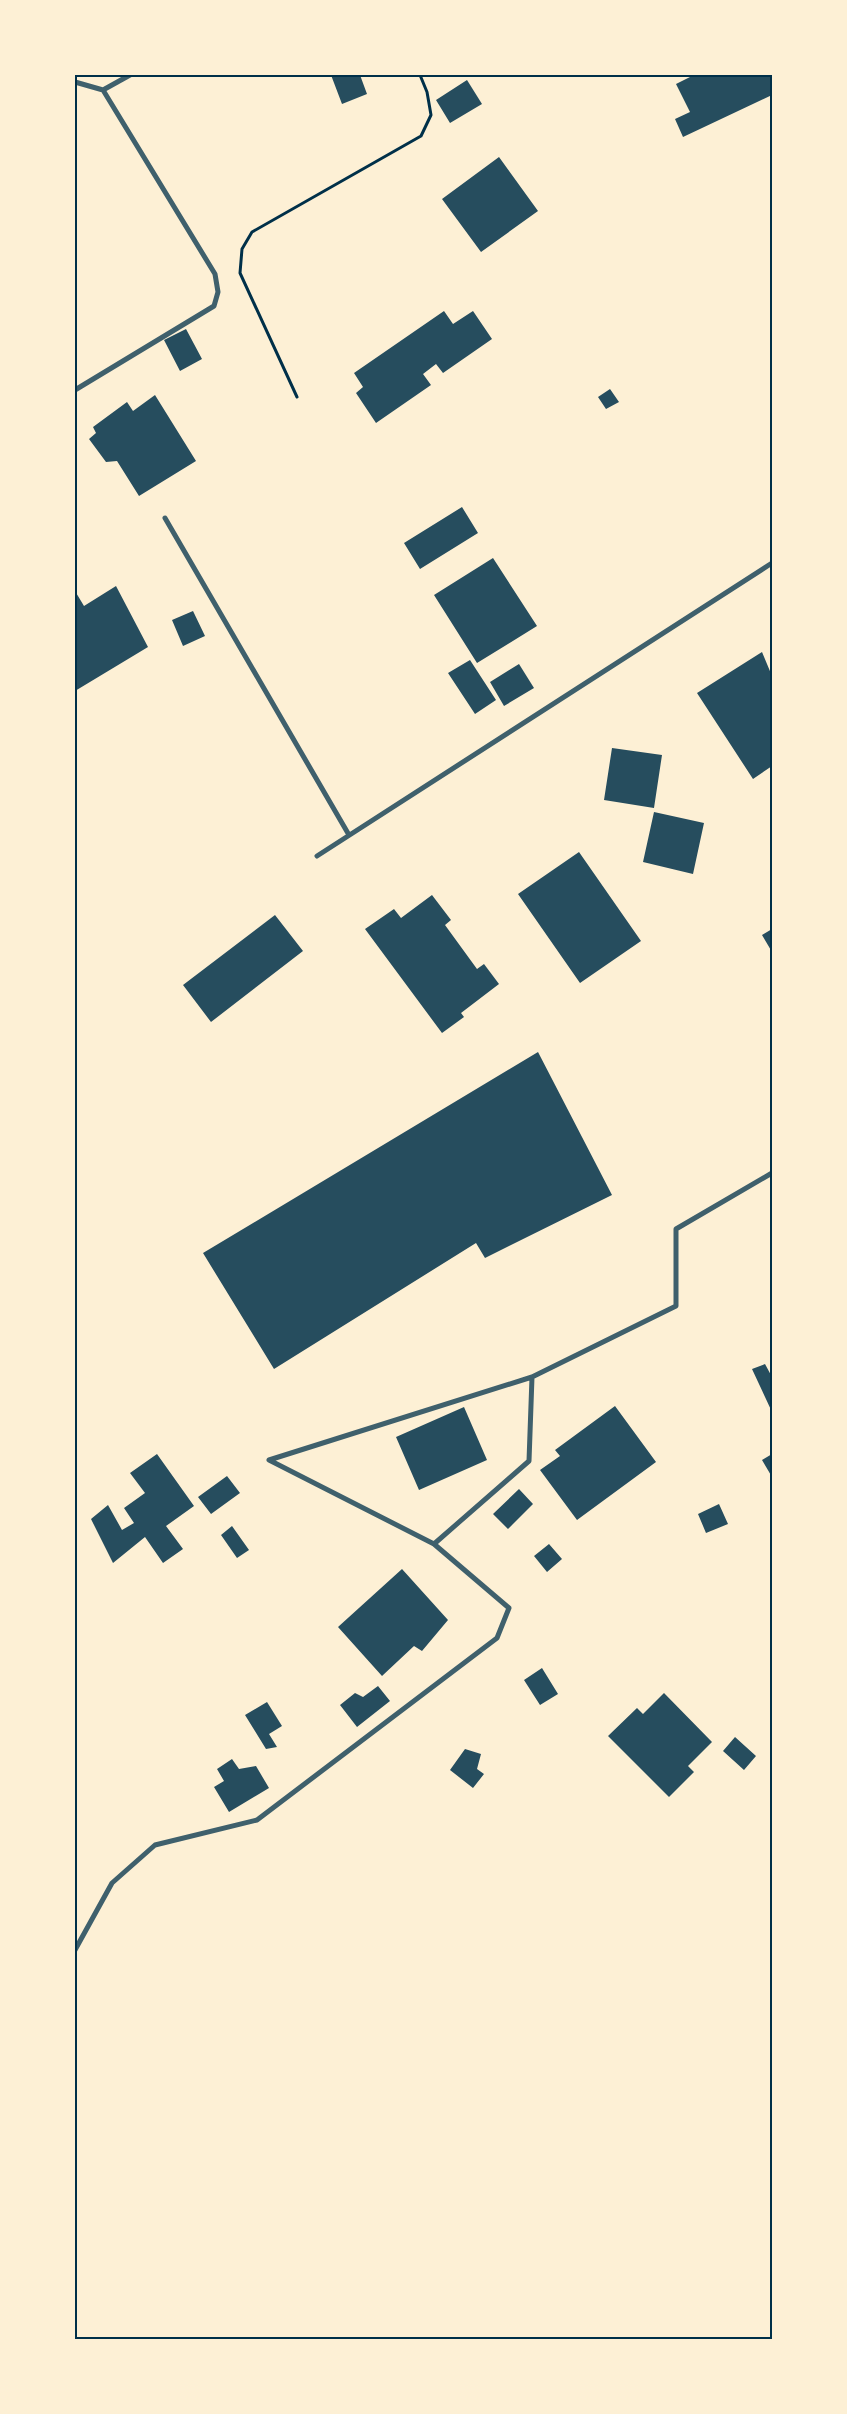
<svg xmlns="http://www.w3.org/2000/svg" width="847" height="2414" viewBox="0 0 847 2414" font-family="'Exo 2',sans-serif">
	<rect width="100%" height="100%" fill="#fdf0d5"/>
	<path fill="#264d5e" d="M331 75H360L367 94 342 104Z
		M694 75H772V95L683 137 675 119 690 112 676 84Z
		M467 80 482 104 450 123 436 100Z
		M499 157 538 211 481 252 442 199Z
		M444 311 453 324 473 311 492 339 443 373 436 364 423 374 431 385 376 423 356 393 363 387 354 373Z
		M186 329 202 359 180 371 164 340Z
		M610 389 619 402 606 409 598 397Z
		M155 395 196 461 139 496 117 461 106 462 89 439 96 433 93 427 127 402 133 411Z
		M462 507 478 533 420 569 404 543Z
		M493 558 537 626 477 663 434 595Z
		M116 586 148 647 75 691V591L84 606Z
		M193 611 205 636 183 646 172 620Z
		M762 652 772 676V766L753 779 697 693Z
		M470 660 496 700 475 714 448 673Z
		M519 664 534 688 504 706 490 682Z
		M612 748 662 755 654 808 604 800Z
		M654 812 704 823 693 874 643 862Z
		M579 852 641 941 580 983 518 894Z
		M432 895 451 920 445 925 477 969 484 964 499 984 461 1013 464 1017 442 1033 365 929 394 909 401 918Z
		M275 915 303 951 211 1022 183 985Z
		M772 929V952L762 935Z
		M538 1052 612 1195 485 1258 476 1243 274 1369 203 1253Z
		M765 1364 772 1377V1412L752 1369Z
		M615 1406 656 1462 577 1520 540 1470 560 1456 555 1450Z
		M464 1407 487 1460 419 1490 396 1437Z
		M157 1454 194 1506 166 1526 183 1549 163 1563 145 1537 113 1563 91 1519 108 1505 122 1530 134 1523 124 1508 145 1493 130 1473Z
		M772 1454V1477L762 1460Z
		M227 1476 240 1493 211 1514 198 1497Z
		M519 1489 533 1504 508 1529 493 1514Z
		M719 1504 728 1524 706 1533 698 1514Z
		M232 1526 249 1550 237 1558 221 1535Z
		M549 1544 562 1559 547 1572 534 1556Z
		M402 1569 448 1620 422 1651 414 1646 382 1676 338 1627Z
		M542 1668 558 1694 540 1705 524 1680Z
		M378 1686 390 1701 357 1727 340 1705 355 1693 363 1697Z
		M664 1693 712 1742 688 1766 694 1772 669 1797 608 1736 637 1708 643 1714Z
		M267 1702 282 1726 269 1734 277 1747 266 1749 245 1715Z
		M735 1737 756 1756 744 1770 723 1751Z
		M465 1749 481 1754 477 1769 484 1774 473 1788 450 1770Z
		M232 1759 239 1769 256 1766 269 1788 229 1812 214 1787 224 1781 217 1769Z"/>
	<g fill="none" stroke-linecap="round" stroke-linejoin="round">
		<path stroke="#003049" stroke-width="3" d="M297 397 240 273 242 249 252 232 421 136 431 115 427 92 420 75"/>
		<path stroke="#3f606c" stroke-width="5" d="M75 82 103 90 130 75
			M75 390 214 306 218 292 215 274 103 90
			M165 518 349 835
			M317 856 772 563
			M434 1544 269 1460 532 1377
			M75 1950 112 1883 155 1845 257 1820 497 1638 509 1608 434 1544 529 1461 532 1377 676 1306V1229L772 1173"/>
	</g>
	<rect width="847" height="2414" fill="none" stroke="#fdf0d5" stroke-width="152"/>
	<rect x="76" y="76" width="695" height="2262" fill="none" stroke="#003049" stroke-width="2"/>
</svg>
